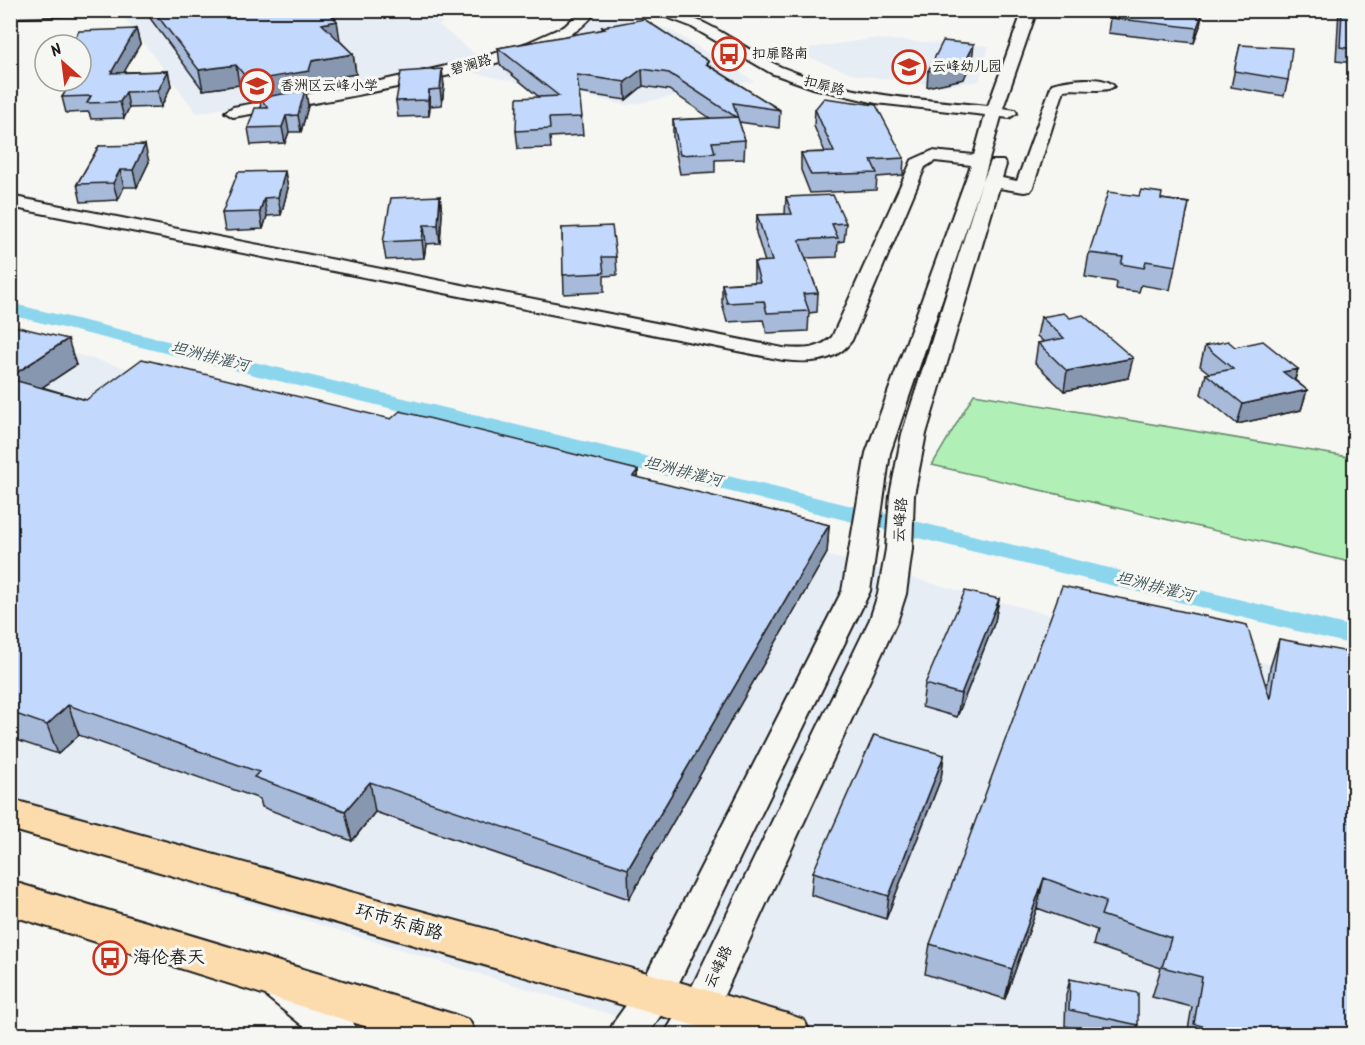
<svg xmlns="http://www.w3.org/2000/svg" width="1365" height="1045" viewBox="0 0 1365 1045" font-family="Kalam,'LXGW WenKai TC',sans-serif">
	<rect width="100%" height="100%" fill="#f6f6f2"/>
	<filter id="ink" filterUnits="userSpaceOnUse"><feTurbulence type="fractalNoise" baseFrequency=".0167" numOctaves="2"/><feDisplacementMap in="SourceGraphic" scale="12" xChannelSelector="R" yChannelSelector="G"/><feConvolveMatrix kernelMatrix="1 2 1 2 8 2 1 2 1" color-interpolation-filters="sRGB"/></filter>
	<g filter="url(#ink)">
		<path fill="#e6edf5" d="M167 10 450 11 439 25 481 59 197 113 124 17Z
			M596 15 641 22 668 29 754 81 627 105 470 72 542 49 585 24Z
			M871 39 989 46 979 81 944 86 856 75 813 59 796 50Z
			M10 337 1136 638 1354 680V1034H674L11 829Z"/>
		<path fill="#b0f0b7" stroke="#66866a" stroke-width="1.5" d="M974 394 1354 458V563L932 465Z"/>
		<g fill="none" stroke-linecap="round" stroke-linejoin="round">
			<path fill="#8cd6ed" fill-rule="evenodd" d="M10 303 1354 627V645L10 315Z"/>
			<defs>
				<path id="minor" d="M10 10H139L132 14 10 17Z
					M582 10H598C591 18 583 27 574 32 541 53 500 62 462 72 387 91 310 104 233 117L225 112 233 107 367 84 477 59 527 43 565 26Z
					M648 10C704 10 734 45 781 67 794 72 807 77 820 81 874 98 932 100 988 106L1023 10H1037L1003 108 1015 110 1017 113 1009 118 1001 117 983 181 991 161H1003L1006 165 1002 178 1017 181 1052 84C1066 80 1103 74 1114 86 1106 94 1077 87 1064 90L1033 187 1030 191 1024 192 999 188 926 434 914 495 912 549 906 594 898 619 718 1008 703 1034H664L687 997 870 619 878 594 886 549 890 495 902 434 982 182 890 453 870 591 668 1005 648 1034H608L614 1022 642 983 842 591 866 453 971 165 935 161 925 167 852 340C836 363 808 363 783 360L10 207V196L783 348C802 349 817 351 832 337L912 160 932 151 974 155 985 115 876 103 813 88 771 73 690 26Z
					M280 971 293 975 353 1022 358 1034H313L267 997 262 986 267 975Z"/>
				<path id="major" d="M10 799 655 975 788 1014 804 1020 811 1034H724L10 829Z
					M10 881 453 1014 469 1020 476 1034H390L10 915Z"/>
			</defs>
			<use href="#minor" stroke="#1c1c1c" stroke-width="4"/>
			<use href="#major" stroke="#1c1c1c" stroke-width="4"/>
			<use href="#minor" fill="#f6f6f2" fill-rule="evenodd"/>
			<use href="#major" fill="#fcdcac" fill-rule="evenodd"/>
		</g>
		<path fill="#a7bad9" stroke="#1c1c1c" stroke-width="1.5" d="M144 10H340L328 12 337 21 339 40 353 54 356 74 315 81 312 91 306 92 308 106 301 132H289L285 143 251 145 248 128 261 108 260 100 252 101 239 85 203 90Z
			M1225 10H1275L1274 16Z
			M1339 10H1354V63L1336 61Z
			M1110 18 1200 26 1194 43 1108 33Z
			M602 27 708 61V65L780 110 779 128 739 122 745 140 744 159 715 160V172L680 174 673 138V120L710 118 669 90 643 86 626 100 579 93 583 135 550 137 551 148 518 149 516 131 539 97 500 65 498 48 602 30Z
			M136 29 140 44 124 72 168 71 171 86 161 107 129 108 124 118 91 119 89 112 66 113 62 97 81 81V45Z
			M1240 45 1288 80 1284 96 1231 87Z
			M444 85 442 105 430 106 429 116 398 117 396 101Z
			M815 109 904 158 903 175 877 177 876 190 810 193 801 170V153L825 152 814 126Z
			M99 146 149 162 137 187H124L118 200 81 202 77 184Z
			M288 188 281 215 267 216 263 229 225 231 222 213Z
			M440 196 442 214 440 243 426 244 424 258 386 260 383 242Z
			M786 197 846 223 844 241 838 242 837 257 806 258 818 293 817 312 809 313 808 331 767 333 763 320 727 322 722 303V284L754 282V262H765L756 233 757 215 785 214Z
			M1161 199 1189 203 1170 290 1141 285 1139 292 1116 289 1117 282 1085 277 1089 253Z
			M562 228 616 257 617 275 604 276V292L564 294Z
			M1354 260V342L1352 341 1351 270Z
			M1041 317 1070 318 1128 378 1064 391 1035 363 1038 343 1044 342 1037 336Z
			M10 325 76 365 42 387 86 400 391 419 638 470V478L829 525 827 553 629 899 375 812 352 841 262 807 260 799 79 735 58 754 10 738Z
			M1205 346 1235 347 1298 369 1295 380 1307 390 1301 410 1237 424 1201 394 1206 374 1209 373 1200 366Z
			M999 599 995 621 957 717 922 707 925 684Z
			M1279 639 1354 1035H1187L1192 1007 1152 997 1161 968 1093 945 1097 930 1037 908 1005 999 925 974 930 944 1267 688 1270 668Z
			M944 755 941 778 886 919 811 895 813 872Z
			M1070 979 1138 1025 1135 1035H1106L1065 1026 1066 995Z"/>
		<path fill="#8897b0" stroke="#1c1c1c" stroke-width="1.5" d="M313 10H340L314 15Z
			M1203 11 1200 26 1194 43 1197 28Z
			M337 21 340 40 325 43 322 24Z
			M136 29 140 44 115 88 111 73Z
			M974 44 972 60 964 79 927 87 928 71Z
			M353 54 356 74 315 81 312 91 306 92 308 106 301 132 298 115 260 98V100L252 101 249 81 312 61Z
			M236 65 239 85 203 90 199 70Z
			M442 69 444 85 442 105 440 89Z
			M642 69 643 86 626 100 625 82Z
			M168 71 171 86 161 107 158 91Z
			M429 90 430 106 429 116 428 100Z
			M126 92 129 108 124 118 120 102Z
			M286 116 289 132 285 143 282 127Z
			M12 120 16 137 10 146V122Z
			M145 145 149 162 137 187 133 170Z
			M120 170 124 187 118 200 113 183Z
			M285 171 288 188 281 215 278 197Z
			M440 196 442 214 440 243 438 225Z
			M264 198 267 216 263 229 260 212Z
			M424 225 426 244 424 258 422 240Z
			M68 339 76 365 17 404 10 385V377Z
			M1133 358 1128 378 1064 391 1067 371Z
			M1298 369 1292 388 1283 372Z
			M1307 390 1301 410 1237 424 1243 404Z
			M638 470 639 497 633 476Z
			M829 525 827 553 629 899 628 869Z
			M999 599 995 621 957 717 961 694Z
			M68 705 79 735 58 754 47 725Z
			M944 755 941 778 886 919 889 896Z
			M370 782 375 812 352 841 345 811Z
			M1044 878 1037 908 1005 999 1012 969Z"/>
		<path fill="#c2d8fc" stroke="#1c1c1c" stroke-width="1.5" d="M153 10H326L337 21 322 24 353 54 312 61 309 71 249 81 236 65 199 70Z
			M1114 10H1199L1203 11 1197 28 1110 18Z
			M1342 10H1354V49L1340 47Z
			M644 19 708 61 706 64 780 110 733 103 745 140 712 142 715 153 680 155 673 120 736 117 669 73 642 69 625 82 577 75 582 117 549 118 550 129 516 131 517 98 559 96 498 48 605 29 602 27Z
			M136 29 111 73 168 71 158 91 126 92 120 102 87 103 91 96 62 97 72 81H81V67L88 57H81V45H70L79 31Z
			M943 41 974 44 965 63 928 71Z
			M1240 45 1292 48 1288 80 1234 71Z
			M442 69 440 89 429 90 428 100 396 101 401 72Z
			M305 90 298 115 286 116 282 127 248 128 255 108H268L260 98Z
			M824 98 876 105 904 158 871 160 877 173 811 175 801 153 834 152 815 109Z
			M145 145 133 170H120L113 183 77 184 99 146Z
			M285 171 278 197 264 198 260 212 222 213 238 172Z
			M1141 190 1162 193 1161 199 1189 203 1176 266 1146 261 1144 268 1121 264 1123 257 1089 253 1108 192 1139 196Z
			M833 195 846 223 832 224 838 238 799 240 818 293 803 294 809 311 767 313 764 301 727 303 722 284 760 282 754 262 772 261 757 215 792 214 786 197Z
			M440 196 438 225H424L422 240 383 242 391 198Z
			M612 226 616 257H602L604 273 563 275 562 228Z
			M1064 313 1070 318 1083 315 1133 358 1067 371 1038 343 1064 338 1041 317Z
			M10 325 68 339 10 377Z
			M1228 341 1235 347 1263 341 1298 369 1283 372 1307 390 1243 404 1206 374 1233 369 1205 346Z
			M142 359 391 419 400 411 638 470 633 476 829 525 628 869 370 782 345 811 254 777 259 772 68 705 47 725 10 712V379L86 400Z
			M1062 586 1247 625 1270 699 1279 639 1354 653V1035H1239L1194 1024 1202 977 1162 967 1171 938 1101 915 1106 901 1044 878 1012 969 930 944Z
			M965 591 999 599 961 694 925 684Z
			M874 735 944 755 889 896 813 872Z
			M1070 979 1138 993V1025L1069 1010Z"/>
	</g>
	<defs>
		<symbol id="bus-ring" viewBox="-11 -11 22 22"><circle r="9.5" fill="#f6f6f2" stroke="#c8321e" stroke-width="1.5"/><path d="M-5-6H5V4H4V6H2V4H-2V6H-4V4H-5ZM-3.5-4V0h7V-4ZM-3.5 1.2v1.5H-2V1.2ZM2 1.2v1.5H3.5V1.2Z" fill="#c8321e"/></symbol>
		<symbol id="school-ring" viewBox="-11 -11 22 22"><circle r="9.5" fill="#f6f6f2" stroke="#c8321e" stroke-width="1.5"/><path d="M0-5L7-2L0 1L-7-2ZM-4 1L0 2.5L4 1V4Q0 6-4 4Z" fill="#c8321e"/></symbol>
	</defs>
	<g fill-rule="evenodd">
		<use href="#bus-ring" x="710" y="35" width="38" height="38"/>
		<use href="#school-ring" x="890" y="48" width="38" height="38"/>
		<use href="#school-ring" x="238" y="67" width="38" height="38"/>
		<use href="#bus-ring" x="91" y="939" width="38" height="38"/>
	</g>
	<g text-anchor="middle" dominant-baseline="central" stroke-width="6" stroke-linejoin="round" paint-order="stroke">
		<g font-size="14" fill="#1c1c1c" stroke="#f6f6f2" text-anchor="start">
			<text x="752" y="54">扣扉路南</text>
			<text x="932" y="67">云峰幼儿园</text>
			<text x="280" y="86">香洲区云峰小学</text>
		</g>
		<g font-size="14" fill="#1c1c1c" stroke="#f6f6f2">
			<text transform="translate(471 65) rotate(-15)">碧澜路</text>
			<text transform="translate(824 86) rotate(15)">扣扉路</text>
		</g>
		<g font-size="15" fill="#1c1c1c" stroke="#f6f6f2">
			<text transform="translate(901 520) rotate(-86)">云峰路</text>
			<text transform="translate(719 967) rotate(-65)">云峰路</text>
		</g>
		<g font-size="16" font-style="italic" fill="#3e545b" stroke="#f6f6f2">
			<text transform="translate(210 357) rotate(14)">坦洲排灌河</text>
			<text transform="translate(683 472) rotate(14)">坦洲排灌河</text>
			<text transform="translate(1155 587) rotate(14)">坦洲排灌河</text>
		</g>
		<g font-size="18" fill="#1c1c1c" stroke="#f6f6f2">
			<text transform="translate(399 923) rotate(16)">环市东南路</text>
		</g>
		<g font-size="18" fill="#1c1c1c" stroke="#f6f6f2" text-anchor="start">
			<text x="133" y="958">海伦春天</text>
		</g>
	</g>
	<rect width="1365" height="1045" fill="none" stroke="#f6f6f2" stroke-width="36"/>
	<rect x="18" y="18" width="1329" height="1009" fill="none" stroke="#1c1c1c" stroke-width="2" filter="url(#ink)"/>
	<g transform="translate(63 63) rotate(332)"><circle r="28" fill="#f6f6f2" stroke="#9f9f9c" stroke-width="1.5"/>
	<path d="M0-4.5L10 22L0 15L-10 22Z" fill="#c8321e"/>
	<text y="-9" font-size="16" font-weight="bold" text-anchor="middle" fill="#1c1c1c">N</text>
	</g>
</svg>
